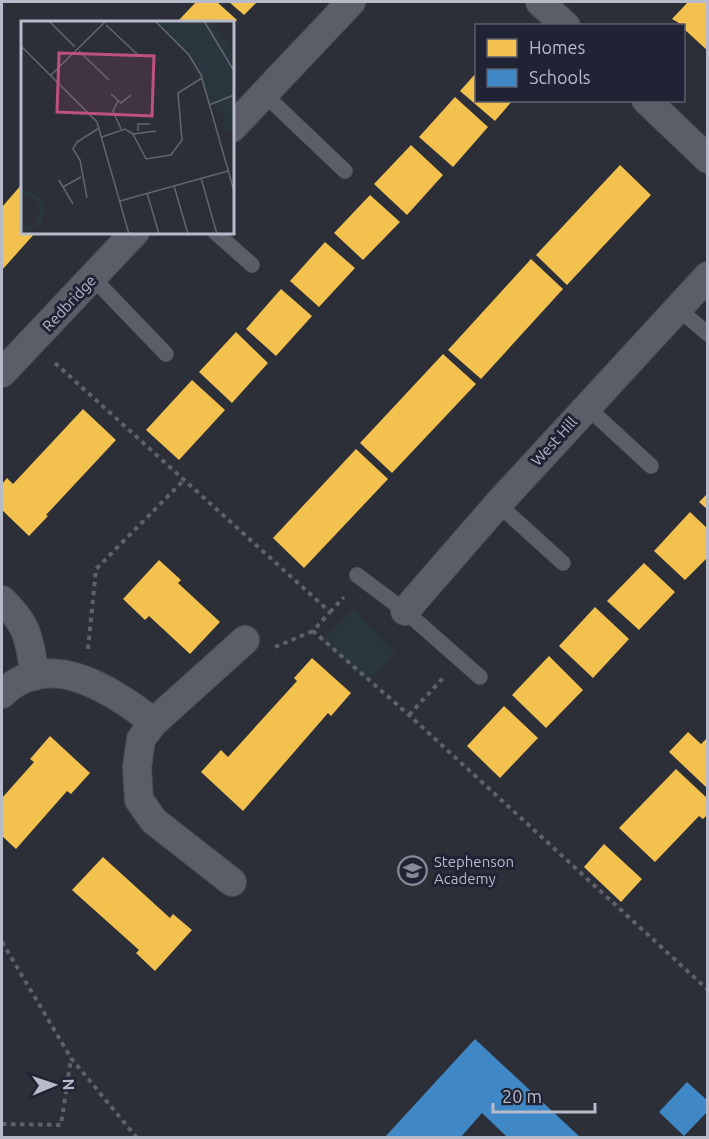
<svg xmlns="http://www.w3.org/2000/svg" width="709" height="1139" viewBox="0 0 709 1139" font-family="Ubuntu,sans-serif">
	<rect width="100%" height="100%" fill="#2c2e38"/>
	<path fill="#29363e" d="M353 609 396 654 368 682 321 641Z"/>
	<path fill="#f2c14e" d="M196 2H217L237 20 232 25V22H177Z
		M229 2H257L244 15Z
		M688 2H708V51L684 29V26L672 19Z
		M476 73V100H513L495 121 460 91Z
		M455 97 488 127 453 167 419 137Z
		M411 145 443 175 407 215 374 184Z
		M620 165 651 195 567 285 536 255Z
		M22 184V232H36L2 270V207Z
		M370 195 400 222 363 260 334 233Z
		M325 242 355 268 319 307 290 281Z
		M531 259 563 289 481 379 448 350Z
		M281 289 312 316 276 356 246 329Z
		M236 332 268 363 232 403 199 372Z
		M443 354 476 384 392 473 360 443Z
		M192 380 225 410 179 460 146 430Z
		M83 409 116 440 46 515 48 516 29 536 2 510V484L7 478 13 484Z
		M356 449 388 479 304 568 273 538Z
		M708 493V510L699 502Z
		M690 512 708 529V557L685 580 654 551Z
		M159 560 181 580 178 583 220 622 190 654 149 616 145 620 123 599Z
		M644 563 675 592 639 630 607 601Z
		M595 607 629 639 593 678 559 646Z
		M549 656 583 690 546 728 512 695Z
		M312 658 351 693 331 716 328 713 243 811 201 772 221 750 228 757 297 681 294 678Z
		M504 706 538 738 500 778 467 746Z
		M688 732 701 744 708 737V789L669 752Z
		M50 736 90 773 71 794 67 791 16 849 2 836V798L34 762 30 759Z
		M676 769 708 799V814L703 819 699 816 655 862 619 828Z
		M604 844 642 879 621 902 584 867Z
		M103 857 170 918 173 914 192 930 155 971 136 953 139 950 72 890Z"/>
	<path fill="#3f88c5" d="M475 1039 581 1138H508L482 1113 460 1138H384Z
		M687 1082 708 1101V1111L684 1136 659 1112Z"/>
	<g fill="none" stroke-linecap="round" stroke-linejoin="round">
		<defs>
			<path id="service" d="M264 94 345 171
				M215 232 252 265
				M93 278 166 354
				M676 307 708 334
				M586 406 651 466
				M498 504 563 563
				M357 575 405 611 480 677"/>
			<path id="minor" d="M540 2 566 26
				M646 100 708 159
				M232 128 351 2
				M2 373 135 232
				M2 600C29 626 29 639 35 676
				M405 611 498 504 708 276
				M2 694C50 647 112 691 154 722
				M232 882 154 821 139 800 137 767 141 739 154 722 245 640"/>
		</defs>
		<use href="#service" stroke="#4a4b53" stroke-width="16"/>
		<use href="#minor" stroke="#4a4b53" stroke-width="30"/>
		<path stroke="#5e6169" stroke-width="4" stroke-dasharray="4.5 4.5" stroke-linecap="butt" d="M55 363 330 612 313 631 409 715 708 990
			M330 612 344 597
			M275 647 313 631
			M88 649 96 569 183 481
			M409 715 443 678
			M2 942 71 1058 137 1138
			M2 1124 61 1125 71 1058"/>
		<use href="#service" stroke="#5b5e67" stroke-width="15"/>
		<use href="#minor" stroke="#5b5e67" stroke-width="28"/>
	</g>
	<defs>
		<symbol id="school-ring" viewBox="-11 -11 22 22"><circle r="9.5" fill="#1f2333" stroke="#868996" stroke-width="1.5"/><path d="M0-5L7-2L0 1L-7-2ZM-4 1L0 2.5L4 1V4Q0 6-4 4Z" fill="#868996"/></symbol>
	</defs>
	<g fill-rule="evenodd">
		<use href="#school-ring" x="396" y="854" width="33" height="33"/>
	</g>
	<g text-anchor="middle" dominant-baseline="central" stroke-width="6" stroke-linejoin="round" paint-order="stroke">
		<g font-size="15" fill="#b6bac9" stroke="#1f2333">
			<text transform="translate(69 303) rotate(-47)">Redbridge</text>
			<text transform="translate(554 441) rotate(-48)">West Hill</text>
		</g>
		<g font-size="15" fill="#b6bac9" stroke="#1f2333" text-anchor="start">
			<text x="434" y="861">Stephenson<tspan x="434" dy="17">Academy</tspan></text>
		</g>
	</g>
	<g transform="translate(21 21)">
		<rect width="213" height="213" fill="#2c2e38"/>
		<path d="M134 0H191L213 30V50L207 41 213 56V114L200 106 205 99 192 83 188 84 174 42ZM0 170 15 173 24 186 21 201 8 210H0V206L14 202 20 188 15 179 0 174Z" fill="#29363e"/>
		<path fill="none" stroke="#636672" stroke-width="1.5" d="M28 0 54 26M134 0 168 34 180 54 213 170M183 0 213 50M85 4 116 33M0 25 76 101 108 213M58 30 88 59M30 54 85 0M90 73 100 82 110 74M97 80 92 90 100 108M188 84 213 74M117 110V103H129M112 113 135 110M81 116 104 108 112 113 125 138 150 134 161 119 157 72 181 57M180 157 196 213M38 159 52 183M153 165 167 213M42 166 60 156M126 172 138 213M66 177 59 139 52 128 56 121 78 107M99 180 207 150"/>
		<path fill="#be5182" fill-opacity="0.15" stroke="#be5182" stroke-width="3" d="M38 32 133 35 131 95 36 91Z"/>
		<rect width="213" height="213" fill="none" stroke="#b6bac9" stroke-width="3"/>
	</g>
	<rect width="709" height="1139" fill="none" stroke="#b6bac9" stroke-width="6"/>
	<rect x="475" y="24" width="210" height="78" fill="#1f2333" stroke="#5b5f6f" stroke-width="1.5"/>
	<rect x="487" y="39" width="30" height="18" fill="#f2c14e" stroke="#5b5f6f" stroke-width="1.5"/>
	<text x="529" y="54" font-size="18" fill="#b6bac9">Homes</text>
	<rect x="487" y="69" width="30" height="18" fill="#3f88c5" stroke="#5b5f6f" stroke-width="1.5"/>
	<text x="529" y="84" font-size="18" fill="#b6bac9">Schools</text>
	<g transform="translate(54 1085) rotate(88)" stroke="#1f2333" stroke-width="4.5" paint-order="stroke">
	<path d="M0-4.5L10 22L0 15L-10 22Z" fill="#b6bac9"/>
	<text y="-9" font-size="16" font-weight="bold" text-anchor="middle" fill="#b6bac9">N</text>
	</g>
	<path d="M493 1103v9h102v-9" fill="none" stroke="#b6bac9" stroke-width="3"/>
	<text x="502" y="1103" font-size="18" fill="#b6bac9" stroke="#1f2333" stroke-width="4.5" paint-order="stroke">20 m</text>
</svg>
